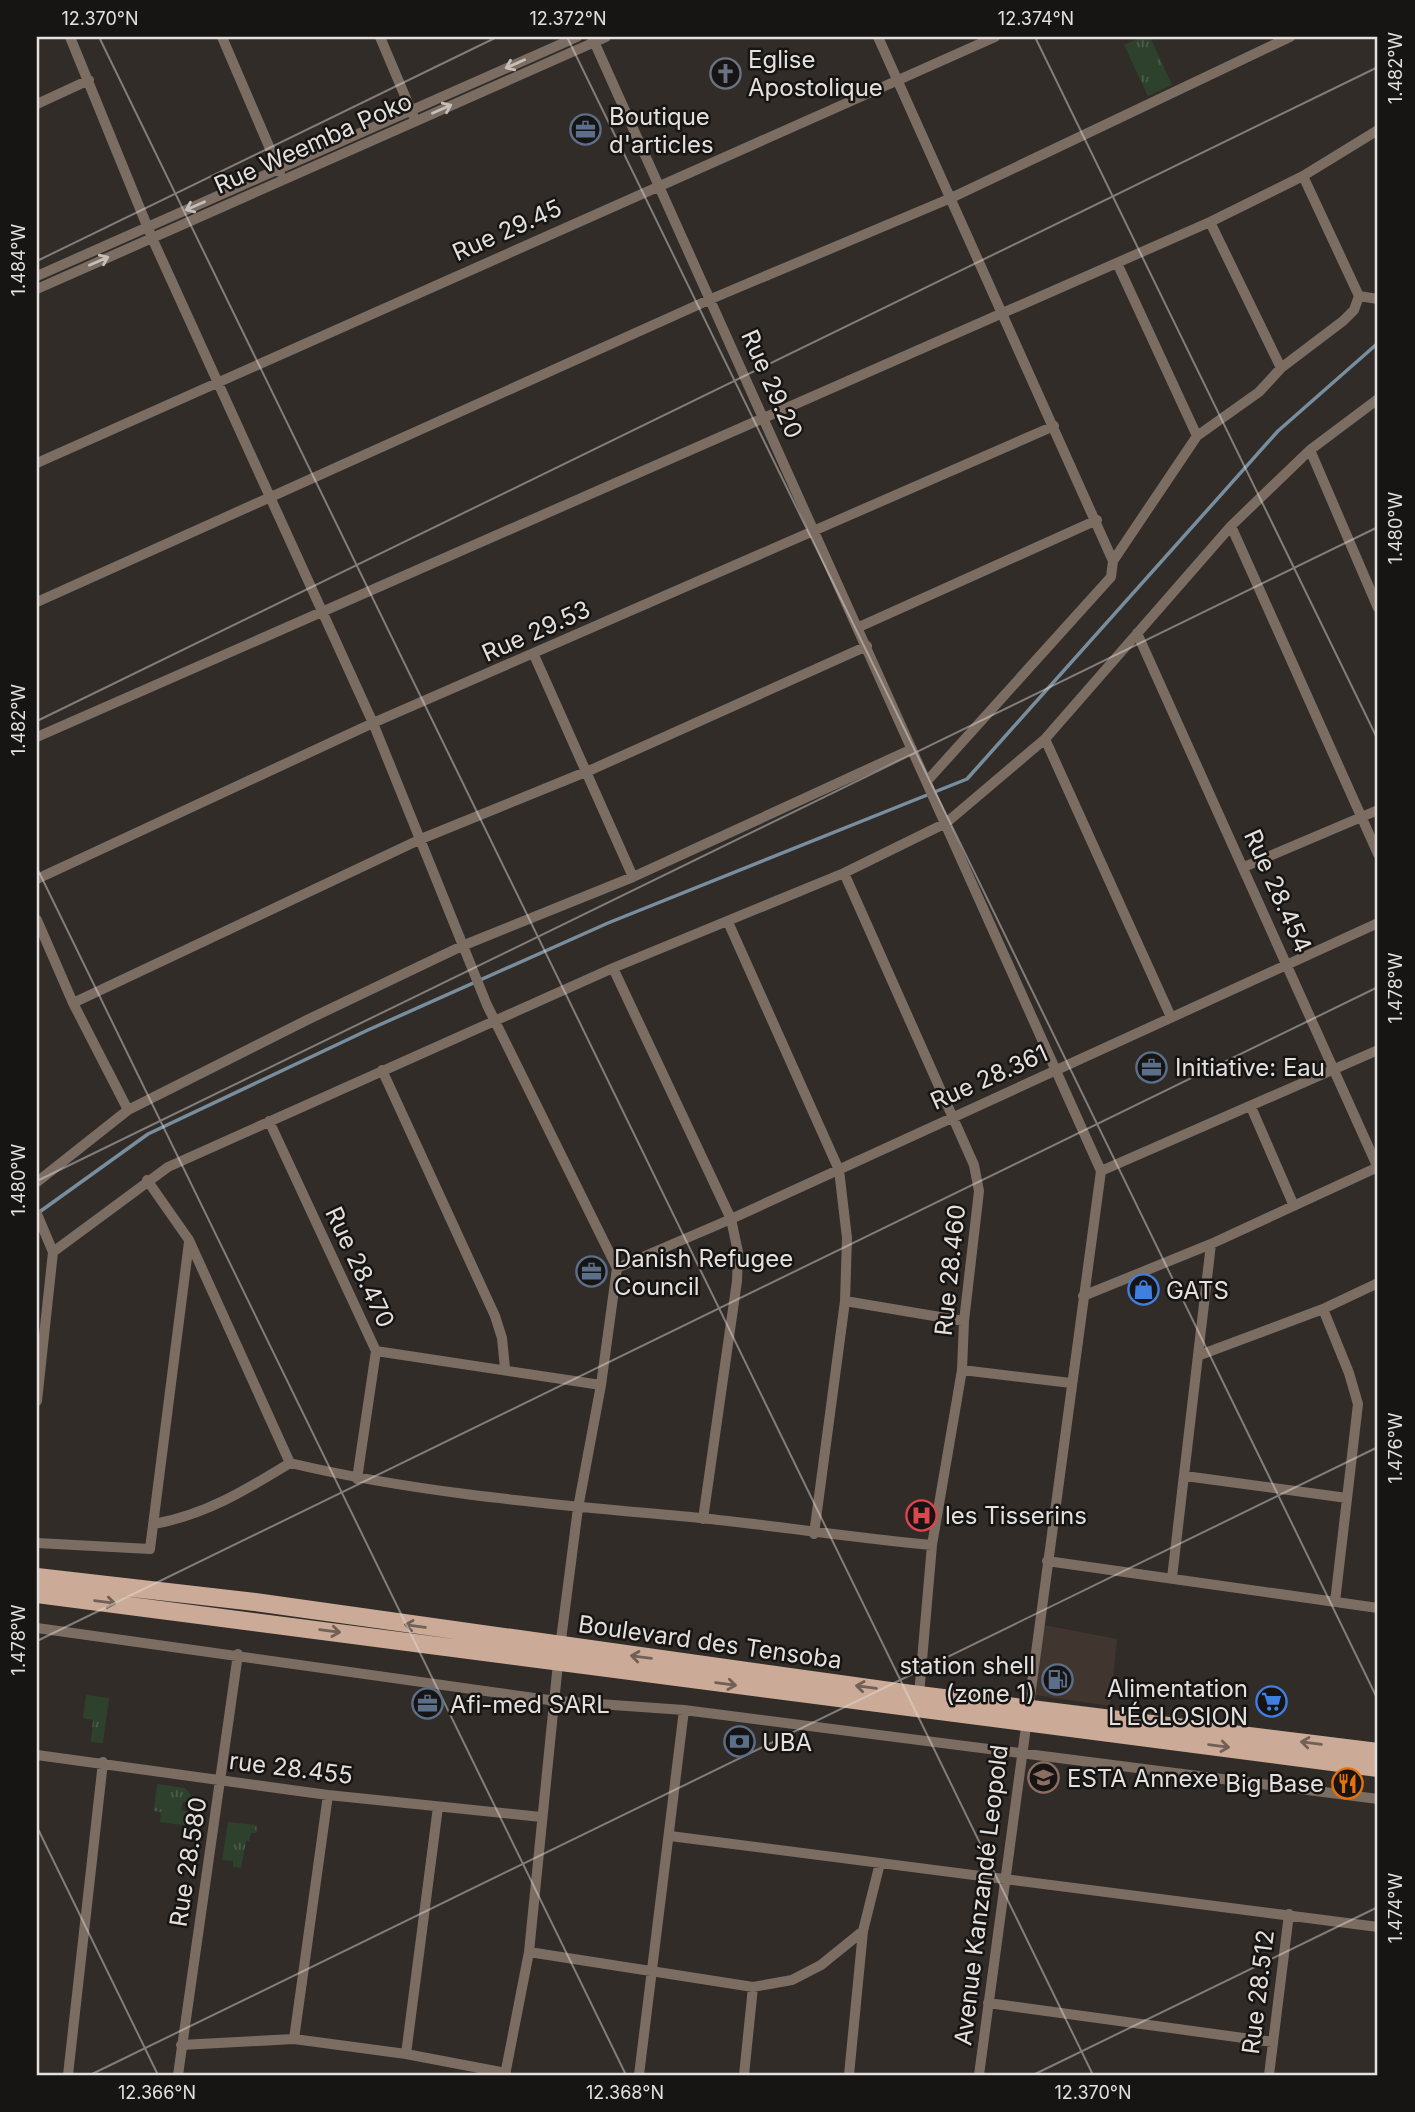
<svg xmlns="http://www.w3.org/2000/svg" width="1415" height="2112" viewBox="0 0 1415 2112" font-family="Inter,sans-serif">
	<defs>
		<pattern id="grass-tufts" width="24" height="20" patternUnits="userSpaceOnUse" patternTransform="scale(1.75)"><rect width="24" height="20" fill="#2e412d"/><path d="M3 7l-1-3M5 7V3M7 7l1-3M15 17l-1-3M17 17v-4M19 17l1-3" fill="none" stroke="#4c5c4b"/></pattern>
	</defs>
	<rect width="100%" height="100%" fill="#312c28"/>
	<path fill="#40352f" d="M1044 1625 1117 1639 1110 1706 1035 1695Z"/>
	<path fill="url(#grass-tufts)" d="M1142 37H1150L1172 85 1148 96 1124 45Z
		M86 1695 109 1698 103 1743 91 1742 93 1720 83 1718Z
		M157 1784 185 1788 193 1798V1803L183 1802 181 1810 192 1813 190 1826 160 1822 161 1812 154 1811Z
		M228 1822 257 1825 256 1833H251L249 1841H246L241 1868 233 1867V1861L222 1860Z"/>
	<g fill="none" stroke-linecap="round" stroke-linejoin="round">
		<path stroke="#788e9e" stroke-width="3.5" d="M38 1213 148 1134 368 1030 608 923 967 779 1278 431 1378 343"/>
		<path stroke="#7c6d63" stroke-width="10" d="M70 37 152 238 373 723 487 1005 617 1268 601 1385 578 1508 558 1663 529 1952 505 2075
			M222 37 280 172
			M380 37 413 115
			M592 37 1101 1171 979 2075
			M878 37 1113 561 1111 577 927 781
			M37 104 89 80
			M1303 176 1359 296 1378 299
			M1210 222 1281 368
			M1117 263 1197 436
			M37 276 577 37
			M37 289 606 37
			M1310 450 1378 608
			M37 463 995 37
			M1231 526 1378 854
			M1113 561 1197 436 1259 392 1281 368 1343 321 1354 310 1359 296
			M37 602 711 299 951 198 1290 37
			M859 627 1097 520
			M1137 633 1378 1168
			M534 655 633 877
			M37 737 1210 222 1303 176 1378 130
			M1045 739 1171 1017
			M1244 867 1378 810
			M844 873 974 1165 979 1191 964 1321 962 1370 932 1545 919 1695
			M37 879 373 723 1054 426
			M37 920 73 1003 128 1110
			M728 922 839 1170 847 1238 845 1301 814 1534
			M613 968 731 1219 738 1252 737 1281 703 1519
			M73 1003 421 839 593 769 867 646
			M382 1070 495 1316 502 1338 505 1368
			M1251 1107 1294 1206
			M269 1121 376 1351 357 1479
			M1101 1171 1378 1050
			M147 1180 189 1240 290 1463C246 1490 205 1515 154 1524
			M37 1182 128 1110 307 1020 462 946 633 877 912 749
			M37 1214 53 1252
			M617 1268 731 1219 1378 923
			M1083 1296 1211 1244 1378 1167
			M845 1301 964 1321
			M1323 1309 1349 1373 1358 1404 1335 1602
			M376 1351 601 1385
			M1200 1355 1323 1309 1378 1283
			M962 1370 1071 1383
			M37 1401 53 1252 168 1167 613 968 844 873 946 823 1045 739 1231 526 1310 450 1378 399
			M290 1463C425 1495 563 1505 700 1518 778 1526 855 1538 932 1545
			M1185 1476 1347 1498
			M37 1543 150 1549 189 1242
			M1047 1561 1378 1608
			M1172 1578 1211 1244
			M37 1628 556 1701 684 1710 1378 1799
			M37 1755 328 1795 541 1817
			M670 1836 1378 1927
			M529 1952 753 1987 792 1980 821 1965 863 1931
			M988 2003 1273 2042
			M294 2039 328 1795
			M181 2045 294 2039 406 2054 506 2073
			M406 2054 438 1807
			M68 2075 103 1762
			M178 2075 238 1654
			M639 2075 684 1710
			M744 2075 753 1987
			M849 2075 863 1931 880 1863
			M1269 2075 1289 1914"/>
		<path stroke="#cbab97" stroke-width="18" d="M37 1577 255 1602 919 1695 1378 1752
			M37 1594 1378 1768"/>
	</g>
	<defs><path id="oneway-shaft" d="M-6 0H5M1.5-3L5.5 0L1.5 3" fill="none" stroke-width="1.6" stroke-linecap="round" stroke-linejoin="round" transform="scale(1.75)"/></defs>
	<g stroke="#c5beb9">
		<use href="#oneway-shaft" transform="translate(515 64) rotate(156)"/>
		<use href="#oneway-shaft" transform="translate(442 109) rotate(-24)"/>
		<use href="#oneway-shaft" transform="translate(195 206) rotate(156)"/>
		<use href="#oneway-shaft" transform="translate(99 261) rotate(-24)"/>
	</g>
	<g stroke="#716055">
		<use href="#oneway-shaft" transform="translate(105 1602) rotate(7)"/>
		<use href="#oneway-shaft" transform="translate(415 1626) rotate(-172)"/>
		<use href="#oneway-shaft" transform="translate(330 1631) rotate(8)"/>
		<use href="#oneway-shaft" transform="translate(641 1657) rotate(-173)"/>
		<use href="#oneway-shaft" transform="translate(726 1684) rotate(8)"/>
		<use href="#oneway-shaft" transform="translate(866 1687) rotate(-172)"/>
		<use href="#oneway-shaft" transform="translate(1311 1743) rotate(-173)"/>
		<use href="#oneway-shaft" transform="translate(1219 1746) rotate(7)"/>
	</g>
	<path fill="none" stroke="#e4e0de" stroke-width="2" stroke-opacity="0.45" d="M99 37 1093 2075M567 37 1378 1700M1035 37 1378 740M37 261 497 37M37 721 1378 67M37 868 626 2075M37 1181 1378 527M37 1641 1378 987M37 1827 158 2075M90 2075 1378 1447M1033 2075 1378 1907"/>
	<defs>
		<symbol id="church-ring" viewBox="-11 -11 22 22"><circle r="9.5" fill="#171513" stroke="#6b7280" stroke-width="1.5"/><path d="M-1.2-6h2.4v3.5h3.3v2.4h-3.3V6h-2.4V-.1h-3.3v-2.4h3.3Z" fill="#6b7280"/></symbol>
		<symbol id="office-ring" viewBox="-11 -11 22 22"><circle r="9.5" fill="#171513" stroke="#5c6f8a" stroke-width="1.5"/><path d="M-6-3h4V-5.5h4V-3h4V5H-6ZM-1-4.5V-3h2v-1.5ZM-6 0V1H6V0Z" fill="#5c6f8a"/></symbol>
		<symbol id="shop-ring" viewBox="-11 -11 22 22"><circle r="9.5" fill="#171513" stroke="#3f7fe0" stroke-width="1.5"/><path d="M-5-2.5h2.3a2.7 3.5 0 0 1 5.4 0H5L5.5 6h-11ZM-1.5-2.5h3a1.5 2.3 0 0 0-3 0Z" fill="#3f7fe0"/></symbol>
		<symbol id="hospital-ring" viewBox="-11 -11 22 22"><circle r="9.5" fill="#171513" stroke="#e0444e" stroke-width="1.5"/><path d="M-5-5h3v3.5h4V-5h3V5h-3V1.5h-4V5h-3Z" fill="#e0444e"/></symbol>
		<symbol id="fuel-ring" viewBox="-11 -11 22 22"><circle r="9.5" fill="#171513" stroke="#5c6f8a" stroke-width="1.5"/><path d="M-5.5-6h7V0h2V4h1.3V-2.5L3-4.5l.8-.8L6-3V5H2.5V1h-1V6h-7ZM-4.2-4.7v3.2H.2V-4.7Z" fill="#5c6f8a"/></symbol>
		<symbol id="supermarket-ring" viewBox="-11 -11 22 22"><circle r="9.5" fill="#171513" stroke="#3f7fe0" stroke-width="1.5"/><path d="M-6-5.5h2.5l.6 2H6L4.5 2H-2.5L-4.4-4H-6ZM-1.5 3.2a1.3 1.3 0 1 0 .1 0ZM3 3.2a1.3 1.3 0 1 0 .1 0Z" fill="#3f7fe0"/></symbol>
		<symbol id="bank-ring" viewBox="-11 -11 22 22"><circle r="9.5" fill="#171513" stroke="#5c6f8a" stroke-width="1.5"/><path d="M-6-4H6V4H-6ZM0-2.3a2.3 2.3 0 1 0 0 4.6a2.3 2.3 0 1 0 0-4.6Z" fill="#5c6f8a"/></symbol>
		<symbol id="university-ring" viewBox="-11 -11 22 22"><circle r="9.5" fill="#171513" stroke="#8d6e63" stroke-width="1.5"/><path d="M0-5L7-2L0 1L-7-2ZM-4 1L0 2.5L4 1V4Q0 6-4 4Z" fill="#8d6e63"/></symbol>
		<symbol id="restaurant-ring" viewBox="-11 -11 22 22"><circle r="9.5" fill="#171513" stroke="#e8710a" stroke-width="1.5"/><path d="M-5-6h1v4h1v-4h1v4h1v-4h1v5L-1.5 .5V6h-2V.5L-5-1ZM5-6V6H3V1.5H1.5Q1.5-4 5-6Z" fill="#e8710a"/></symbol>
	</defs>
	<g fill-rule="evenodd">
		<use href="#church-ring" x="708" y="56" width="35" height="35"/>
		<use href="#office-ring" x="568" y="112" width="35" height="35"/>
		<use href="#office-ring" x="1134" y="1050" width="35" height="35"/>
		<use href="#office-ring" x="574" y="1254" width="35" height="35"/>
		<use href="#shop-ring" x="1126" y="1272" width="35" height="35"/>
		<use href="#hospital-ring" x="904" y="1498" width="35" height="35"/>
		<use href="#fuel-ring" x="1040" y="1662" width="35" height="35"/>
		<use href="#supermarket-ring" x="1254" y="1684" width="35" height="35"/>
		<use href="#office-ring" x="410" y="1686" width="35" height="35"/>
		<use href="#bank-ring" x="722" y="1724" width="35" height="35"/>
		<use href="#university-ring" x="1026" y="1760" width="35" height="35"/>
		<use href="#restaurant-ring" x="1330" y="1766" width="35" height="35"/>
	</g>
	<g text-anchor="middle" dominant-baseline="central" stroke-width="5" stroke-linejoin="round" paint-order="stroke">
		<g font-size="24" fill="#e4e0de" stroke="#171513" text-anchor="start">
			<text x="748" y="59">Eglise<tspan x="748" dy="28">Apostolique</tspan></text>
			<text x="609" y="116">Boutique<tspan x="609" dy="28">d'articles</tspan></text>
			<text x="1175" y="1067">Initiative: Eau</text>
			<text x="614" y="1258">Danish Refugee<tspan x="614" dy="28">Council</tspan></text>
			<text x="1166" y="1290">GATS</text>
			<text x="945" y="1515">les Tisserins</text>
			<text x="1035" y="1665" text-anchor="end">station shell<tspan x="1035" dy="28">(zone 1)</tspan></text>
			<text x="1248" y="1688" text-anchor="end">Alimentation<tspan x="1248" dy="28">L'ÉCLOSION</tspan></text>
			<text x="450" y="1704">Afi-med SARL</text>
			<text x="762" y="1742">UBA</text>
			<text x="1067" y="1778">ESTA Annexe</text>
			<text x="1324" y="1783" text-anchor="end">Big Base</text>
		</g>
		<g font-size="24" fill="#e4e0de" stroke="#171513">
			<text transform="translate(313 143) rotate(-24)">Rue Weemba Poko</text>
			<text transform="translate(507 230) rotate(-24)">Rue 29.45</text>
			<text transform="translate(772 384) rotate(66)">Rue 29.20</text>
			<text transform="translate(536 631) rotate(-24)">Rue 29.53</text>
			<text transform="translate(1278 891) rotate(66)">Rue 28.454</text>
			<text transform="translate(989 1077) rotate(-24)">Rue 28.361</text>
			<text transform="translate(360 1267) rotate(65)">Rue 28.470</text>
			<text transform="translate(950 1270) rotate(-84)">Rue 28.460</text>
			<text transform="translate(710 1642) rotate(8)">Boulevard des Tensoba</text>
			<text transform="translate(291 1768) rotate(7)">rue 28.455</text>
			<text transform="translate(188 1862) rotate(-81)">Rue 28.580</text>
			<text transform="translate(981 1895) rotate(-83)">Avenue Kanzandé Leopold</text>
			<text transform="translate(1258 1992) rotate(-83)">Rue 28.512</text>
		</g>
	</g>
	<rect width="1415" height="2112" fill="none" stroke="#171513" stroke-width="77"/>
	<rect x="38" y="38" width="1338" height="2036" fill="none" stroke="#e4e0de" stroke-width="2.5"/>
	<g font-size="18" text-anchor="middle" fill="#e4e0de">
		<text x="100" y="25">12.370°N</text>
		<text x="568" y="25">12.372°N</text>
		<text x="1036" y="25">12.374°N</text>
		<text transform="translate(1396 68) rotate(-90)" y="6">1.482°W</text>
		<text transform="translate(19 260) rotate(-90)" y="6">1.484°W</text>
		<text transform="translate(1396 528) rotate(-90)" y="6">1.480°W</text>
		<text transform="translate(19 720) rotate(-90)" y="6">1.482°W</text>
		<text transform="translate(1396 988) rotate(-90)" y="6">1.478°W</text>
		<text transform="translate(19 1180) rotate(-90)" y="6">1.480°W</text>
		<text transform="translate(1396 1448) rotate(-90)" y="6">1.476°W</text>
		<text transform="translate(19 1640) rotate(-90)" y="6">1.478°W</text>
		<text transform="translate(1396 1908) rotate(-90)" y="6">1.474°W</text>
		<text x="157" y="2099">12.366°N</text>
		<text x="625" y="2099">12.368°N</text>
		<text x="1093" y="2099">12.370°N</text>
	</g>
</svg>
